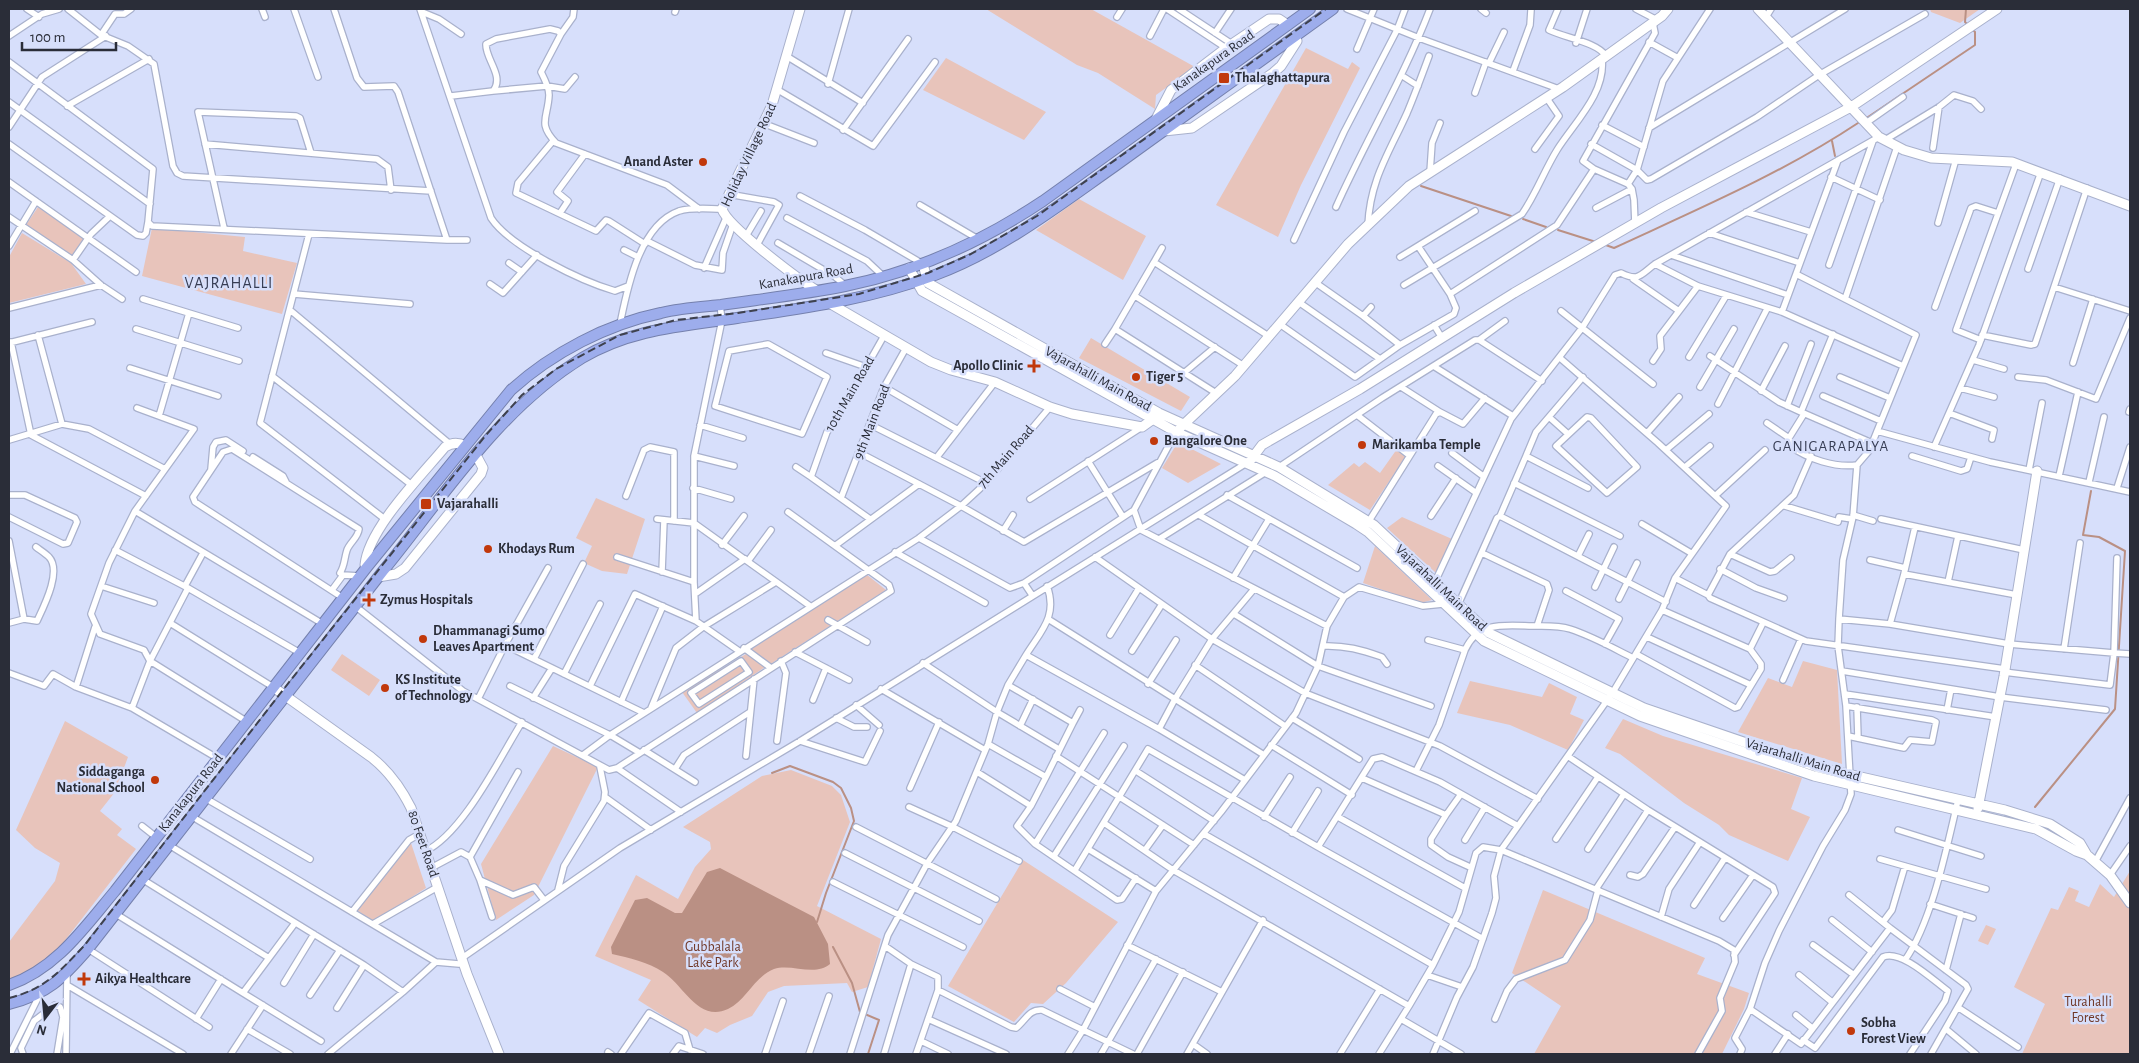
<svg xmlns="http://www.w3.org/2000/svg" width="2139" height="1063" viewBox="0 0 2139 1063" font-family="'Alegreya Sans',sans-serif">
	<rect width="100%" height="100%" fill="#d7dffb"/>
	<path fill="#e8c4bb" d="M986 9H1091L1195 67 1156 95 1155 109 1098 73 1077 65Z
		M1930 9H1980L1960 23 1931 12Z
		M1306 48 1348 69 1352 62 1360 68 1301 185 1278 237 1216 205Z
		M946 58 1046 112 1024 140 923 90Z
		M1079 199 1146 236 1123 280 1036 230Z
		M38 207 84 238 72 256 26 225Z
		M152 228 245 237 243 251 297 263 282 314 142 276Z
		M22 233 71 263 86 284 9 303V257Z
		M1091 338 1190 397 1181 411 1079 358Z
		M1178 442 1221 464 1188 483 1162 468Z
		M1397 449 1406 456 1370 510 1328 485 1354 463 1359 467 1365 462 1380 473Z
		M596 498 645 519 627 574 602 571 584 563 592 546 576 538Z
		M1402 517 1452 539 1436 573 1387 528Z
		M1375 546 1432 600 1420 603 1363 583Z
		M866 574 886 590 769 665 750 650Z
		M342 654 380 680 369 696 331 670Z
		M746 654 765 667 697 713 682 692Z
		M1803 661 1837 670 1842 764 1738 732 1768 678 1792 687Z
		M1470 681 1542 697 1549 683 1577 697 1570 714 1584 720 1568 750 1510 725 1457 713Z
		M1623 719 1663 736 1802 778 1791 809 1810 817 1788 861 1729 835 1719 825 1684 803 1620 754 1605 748Z
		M65 721 128 757 115 792 100 811 122 829 117 835 136 849 56 952 30 970 9 981V942L55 881 60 863 35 848 16 830Z
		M553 746 598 767 534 895 496 920 481 864Z
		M791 770 832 786 841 795 850 822 817 906 881 939 868 987 852 992 847 983 784 986 768 992 752 1016 730 1025 717 1033 705 1028 697 1037 638 1000 651 980 595 956 636 875 678 899 695 867 711 849 710 842 683 827 762 776Z
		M411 843 426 888 373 922 357 910Z
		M1023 860 1118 922 1066 983 1043 1004 1031 1003 1014 1022 948 986Z
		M2130 871V1054H2022L2045 1004 2014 987 2051 908 2058 910 2069 887 2079 891 2075 901 2089 907 2100 884 2114 897Z
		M1543 890 1705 958 1697 974 1749 993 1744 1009 1722 1054H1534L1561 1006 1512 973Z
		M1986 925 1996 929 1988 945 1978 941Z"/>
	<path fill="#ba9084" d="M720 868 814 917 828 944 830 964C815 977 791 963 774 969 754 977 746 1001 728 1009 698 1023 683 984 663 972 648 962 629 958 612 954L611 947 635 900 647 898 675 913H682L707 872Z"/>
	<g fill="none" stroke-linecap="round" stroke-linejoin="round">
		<path stroke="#ba9084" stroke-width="2" d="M1966 9 1965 22 1968 25
			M1868 117 1975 45V32L1973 30
			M1832 141 1835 156
			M1421 186 1511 216
			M1523 219 1546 227
			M1558 230 1596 242
			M1603 244 1614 248C1696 210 1783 173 1858 123
			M772 773 790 766 833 782 841 788 851 808 854 821 826 893 817 922
			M2035 807 2115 709 2125 551 2099 537 2083 535 2091 491
			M833 947 852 983 860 1012 879 1020 868 1054"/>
		<defs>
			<path id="street" d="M27 9 39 17
				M68 9 101 35
				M131 9 124 14H115L101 35 128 46 154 64 173 166 177 173 183 176 431 191
				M262 9 265 17
				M294 9 318 77
				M420 9 491 218C510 247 581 281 615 291L628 286
				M1167 9 1226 48
				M1179 9 1232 44
				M1347 9 1419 38 1559 89
				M1481 9 1486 13
				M1558 9 1549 30C1565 38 1597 42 1606 56
				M1636 9 1657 20
				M422 12 439 19 461 34
				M675 12 676 9
				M1117 17 1122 9
				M1766 17 1771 9
				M1215 33 1231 9
				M561 34 573 17 574 9
				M9 36 42 14 59 9
				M1150 36 1164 9
				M1649 42 1678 58
				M1576 43 1587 9
				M1357 49 1374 9
				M788 57 863 103
				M9 62 153 169 148 222 152 226 447 240 398 92 394 86 364 87 357 78 334 9
				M1489 63 1504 32
				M1513 71 1530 25 1531 10
				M1401 75 1418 86
				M828 84 849 9
				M778 90 873 146 935 62
				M493 91 547 86 565 89 575 77
				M1475 93 1486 62
				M451 96 493 91C505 76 485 59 486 44L496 39 550 29 558 31 561 34 541 72C544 78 549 87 549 95 548 118 537 123 556 143L667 185 699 209
				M9 102 150 204
				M67 106 149 59
				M1866 123 1903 97
				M765 124 814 143
				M1602 125 1644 147
				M9 127 42 77 106 36
				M1649 128 1845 9
				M843 130 908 39
				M1885 140 1939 107 1954 95 1973 101 1981 109
				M553 141 518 183 516 193 596 231 606 220 609 221 645 244
				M9 144 137 235 143 236 146 233 148 222
				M205 144 377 159 388 167 391 190
				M1591 144 1637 170 1647 180 1651 179 1757 117 1819 75 1925 14
				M1933 148 1939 107
				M1535 149 1559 116 1546 97
				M1430 172 1432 143 1440 123
				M1831 177 1880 200
				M9 182 136 272
				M1628 184 1637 170 1663 81 1710 9
				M728 194 774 202 779 205 757 245
				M800 196 865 230 923 264
				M920 205 978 239
				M1336 207C1366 140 1404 77 1430 9
				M1596 208 1632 189
				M1746 212 1811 232
				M560 213 568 201 557 192 585 154
				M9 217 73 260 101 285 122 299
				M787 218 867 261 883 276
				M1938 223 1956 159
				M1635 224 1634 200 1632 189 1628 184 1594 169 1583 161 1655 33 1653 23
				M1368 225C1370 180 1389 153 1407 113 1415 94 1422 75 1429 56
				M224 228 198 112 296 116 300 118 311 153
				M1709 233 1800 263
				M309 234 260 423 386 520
				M746 236 761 211
				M447 240H467
				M1294 240 1344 132 1397 30 1405 9
				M647 241 695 265 722 270 723 253 733 224
				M778 243 834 276 846 286
				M9 246 36 201
				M1418 246 1450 294 1557 225 1594 169
				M624 250 638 257
				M1671 255 1788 295
				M1400 257 1475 211
				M73 260 91 234 110 216
				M1154 262 1162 248
				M509 263 522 272
				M1655 264 1698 286 1782 312 1903 366
				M1829 265 1873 141
				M704 268 726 218
				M2028 269 2060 178
				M1796 274 1916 335 1869 451 1857 465 1853 517 1843 560 1839 619 1838 646 1846 706 1851 794 1845 810 1823 846 1779 931 1765 963 1750 1009 1801 1044 1890 928 1966 985 1968 989 1931 1054
				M1633 279 1679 311
				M1316 283 1363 316 1400 345
				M490 284 503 293 537 255
				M1404 285 1522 214C1536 194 1544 171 1557 150 1574 123 1606 93 1602 59
				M2054 287 2130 311
				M294 294 410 304
				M1135 296 1244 366
				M143 299 238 328
				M1845 299 1897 147
				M1300 303 1380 359
				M720 305 722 320 694 456V582L696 621 739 651
				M1935 307 1971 208 1976 206 1998 213
				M9 308 101 285
				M290 310 450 444
				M1561 311 1653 384
				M1782 312 1838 160
				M1363 316 1371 307
				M620 324C627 290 639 225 679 211 692 207 708 209 722 209
				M1281 325 1355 377 1400 345 1454 314 1456 308 1450 294
				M1434 325 1442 338
				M136 329 239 361
				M1833 334 1801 412 1872 443
				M38 335 62 424
				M1982 335 2031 345 2035 344 2087 188
				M1479 340 1505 321
				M1981 340 1956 330 2016 164
				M11 342 31 435 146 496
				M9 343 92 322
				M768 344 827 377 802 434 715 406 729 351Z
				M1105 344 1115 329
				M826 353 866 367
				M1710 356 1779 402 1801 412
				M1689 357 1726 296
				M1560 358 1658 443 1726 506 1675 578 1662 610 1613 692 1501 850 1719 941 1734 950 1735 962 1720 998 1722 1011 1698 1054
				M1973 360 2004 369
				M1653 361 1661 349 1660 336 1698 286
				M2073 363 2093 299
				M1435 367 1513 416
				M130 368 218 396
				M1185 372 1215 347
				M272 376 413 486
				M1840 377 1890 398
				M2018 377 2046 380 2096 399 2130 318
				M884 387 958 430
				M1401 387 1440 412
				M1700 387 1734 329
				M1960 388 1994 397
				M1761 391 1785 346
				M1216 393 1115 329 1154 262 1270 337
				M1823 396 1881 421
				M1718 404 1767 309
				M1787 406 1811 344
				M137 408 194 429 135 511 323 624
				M2129 412 2130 409
				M1949 413 1994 430 1992 439
				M1804 414 1789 438 1790 446C1808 459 1835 468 1857 465
				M1357 415 1409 455
				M159 416 189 313
				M1549 417 1568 434
				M1587 417 1591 418 1637 467 1607 493 1556 446Z
				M1767 423 1789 438
				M700 425 743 438
				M871 425 986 483
				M1877 431 1990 462 2130 492
				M1647 433 1679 397
				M9 440 62 424 89 429 165 469
				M1934 447 1979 345 2041 172
				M1666 450 1709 414
				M860 453 961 506 986 483 1050 407
				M1452 453 1483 476
				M694 456 734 466
				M1526 456 1536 432 1583 377
				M1811 456 1794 495 1730 554 1708 595 1710 598 1806 641 2005 669
				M1912 456 1961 471 1967 469 1971 457
				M253 457 283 476 286 482
				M937 457 995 382
				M1088 461 1123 517
				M1438 466 1475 492
				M796 467 811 477
				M1279 467 1382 398 1475 340H1479L1542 381
				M1685 467 1710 446
				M211 469 213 447 216 442 226 440 243 451
				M2029 470 2042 403
				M2059 476 2078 392
				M2089 482 2104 417
				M1514 483 1620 536
				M693 488 731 499
				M2117 488 2130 447
				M9 495H25L75 518 77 522 68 543 63 544 9 517
				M1227 495 1357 568
				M1716 495 1765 450
				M626 496 644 450 650 447 674 452V521
				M841 498 884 387 906 348
				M1030 499 1142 427
				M1785 506 1838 522 1839 517 1852 519
				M135 511 109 563 91 614 100 634 144 650 150 661
				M1199 515 1344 597
				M1853 515 1873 521
				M1431 516 1456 478
				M1500 516 1526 456 1588 488
				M657 519 694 523 810 606
				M870 519 811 477 827 432 835 422 885 334
				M1881 519 2024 550
				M1369 521 1436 414 1440 412 1463 424 1485 398
				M1642 524 1691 553
				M1003 531 1013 515
				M919 538 1010 588 1024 583
				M1159 539 1266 472
				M9 541 24 619
				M722 545 744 516
				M836 545 919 484
				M115 550 188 588
				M895 552 985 603
				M1482 553 1547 584 1549 590 1537 626
				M1730 554 1770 572 1775 571 1791 558
				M1578 556 1589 534
				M617 557 694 582
				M1095 557 1212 639 1305 693 1440 746 1538 799
				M2117 558 2114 653 2130 654
				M1870 560 1905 568
				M748 561 771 530
				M1720 569 1756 588 1784 598
				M662 572 664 520
				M1904 574 1915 527
				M343 575 360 576
				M1233 578 1269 519
				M1675 578 1708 595
				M1435 582 1511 419 1582 328 1615 275 1621 273C1639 282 1640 275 1655 264L1879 137
				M1948 582 1958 536
				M101 586 154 603
				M185 586 203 553
				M1047 586C1058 616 1041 631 1026 655L1159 729 1245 780
				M1595 587 1614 547
				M1254 589 1212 639 1175 699 1264 755
				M332 590 343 575 340 573C345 565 344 559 347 550 350 542 358 538 359 529L232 449 223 452 193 497 195 502 343 598
				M1566 591 1619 619 1605 644
				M695 594 745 559
				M1032 595 1024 583 1134 510
				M1619 599 1637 563
				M1458 605 1497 518 1500 516 1666 602
				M355 606 463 691 609 770 617 768 891 591 889 585 788 512
				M1662 610 1750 649
				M1234 614 1318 666 1431 706
				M1048 619 1175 699 1159 729
				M1839 619 1890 624
				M828 620 867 642
				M9 623 24 619 37 621C44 606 62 571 49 557 45 553 40 550 36 547
				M170 623 273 687
				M1327 626 1344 597 1359 587 1423 606 1443 604
				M1110 635 1139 588
				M1647 637 1751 685
				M1428 640 1465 650
				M505 645 548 568
				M1323 646C1345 645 1362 650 1382 657L1387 664
				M744 648 771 668
				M2064 649 2080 543
				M1132 651 1162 604
				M795 652 849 680
				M1636 654 1735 708 1738 707 1761 669V664L1750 649 1763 623
				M534 659 583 564
				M150 661 188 588 300 653
				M741 661 749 672 699 704 691 693Z
				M923 663 997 712 1059 749
				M1195 665 1285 726
				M1842 671 2000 697 2106 710
				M2004 672 2110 685 2114 653 2009 644 1890 624 1904 574 2017 595
				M9 673 44 686 53 674 76 687 132 708 217 758
				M564 674 600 604
				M1783 680 1801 639
				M1148 684 1176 640
				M510 686 610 735 583 755
				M590 686 635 594 696 621
				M76 687 95 627
				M881 689 985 750
				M1845 694 1996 717
				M533 698 552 668
				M478 699 505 645 644 713
				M813 700 826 668
				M621 702 663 606
				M856 705 879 725
				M1846 706 1932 720 1936 722 1932 742 1910 740 1904 748 1848 736
				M1857 707 1858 738
				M132 708 150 661 246 721
				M651 708 676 648 703 627 776 582
				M1947 710 1951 689
				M836 718 854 727H867
				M1292 718 1359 759
				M1073 723 1080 710
				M1020 726 1033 699
				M777 741 786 673 781 661
				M800 741 865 762 880 731
				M988 744 1046 777 1073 723 1008 685
				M1271 745 1352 795
				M644 750 695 782
				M640 753 610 735 919 538 961 506 1024 542 1157 463
				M746 756 754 679
				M1056 756 1194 845
				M1569 757 1648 810 1773 887 1775 893 1734 955
				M617 768 681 812
				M675 769 684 755 750 712
				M1136 771 1214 821
				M1416 771 1439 725 1465 650C1478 621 1504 625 1532 626 1544 626 1558 625 1570 629 1592 636 1613 648 1633 658
				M977 772 1031 806 1046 777
				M1362 778 1446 815 1461 794
				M910 788 939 722
				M605 797 651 830
				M205 798 310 859
				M1031 806 1017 826 1035 844 1117 900 1122 899 1136 878
				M909 807 951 826 1019 861
				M1446 815 1431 839V845L1448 857 1470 867
				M191 816 436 962 459 964
				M1264 817 1290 777
				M1338 817 1465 888
				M1104 823 1173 870 1409 1006 1433 965 1459 912 1476 853 1483 847 1501 850 1494 876 1496 898 1492 913 1473 967 1457 997 1433 1054
				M142 826 156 837
				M856 827 996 899
				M1898 830 1981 856
				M1292 833 1318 791
				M1204 834 1433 965
				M1556 839 1598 777
				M1465 840 1485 807
				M1035 844 1104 733
				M169 845 364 965 403 992 436 962
				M1318 847 1483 939
				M1088 849 1156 891
				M1588 849 1624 794
				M1145 850 1163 825
				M424 852C463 834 499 759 522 722
				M845 853 979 921
				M1054 856 1124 746
				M470 857 518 772
				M1880 859 1986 889
				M2095 862 2130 798
				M431 868 461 852 470 857 480 880 513 895 534 887 544 900
				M1075 870 1148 749 1318 847 1373 759 1382 757 1440 782 1518 826
				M1630 875 1638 877 1643 874 1675 827
				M2110 875 2130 846
				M142 879 269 958
				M480 880 492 917
				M833 882 963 947
				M1596 889 1648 810
				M558 890 564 866 604 801 605 792 600 767
				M1849 895 1890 928
				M1930 904 1973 918
				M1694 905 1725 858
				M352 912 409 840 416 836
				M116 914 243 993 295 923
				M1661 917 1669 889 1700 842
				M1723 918 1753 875
				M1832 920 1872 952
				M1883 922 1892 910 1905 866
				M373 924 434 889
				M1127 945 1222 992
				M1813 945 1854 975
				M885 946 911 964
				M88 949 209 1027
				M462 958 620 848 800 741 1245 464
				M1905 960C1932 922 1947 846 1958 800
				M1946 970 1961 914
				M1427 975 1462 987
				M1799 975 1832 1002
				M284 983 314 934
				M67 985 183 1054
				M1060 989 1095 1007
				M243 993 321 1041
				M310 995 340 950
				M337 1008 364 965
				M1959 1008 2018 1047
				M1796 1015 1812 1028
				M196 1019 221 979
				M928 1019 1006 1054
				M1401 1019 1461 1054
				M1495 1019 1507 991 1516 979 1565 960 1590 920 1598 890
				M247 1029 290 1054
				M1946 1029 1976 1054
				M1803 1040 1815 1048 1883 957C1901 949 1934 981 1948 991L1945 1001 1910 1054
				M921 1041 948 1054
				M1193 1044 1207 1054
				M608 1052 611 1054
				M10 1054 40 994
				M23 1054 21 1048 34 1021 55 1005 60 1007 63 1017 57 1054
				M66 1054 67 973
				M231 1054 263 1005
				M328 1054 403 992
				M621 1054 649 1013 685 1033 690 1050
				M673 1054 679 1046 703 1054
				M765 1054 783 1001
				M809 1054 829 996
				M850 1054 888 935 928 862 956 821 988 744 997 712 1008 685 1026 655
				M884 1054 911 964 938 977V990
				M916 1054 938 990 1011 1027 1016 1028C1026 1020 1029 1009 1042 1010L1083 1030 1068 1054
				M1101 1054 1156 959
				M1133 1054 1083 1030 1156 891 1221 812 1296 713 1318 666 1327 626 1141 530 1134 510 1176 432
				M1137 1054 1183 972
				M1187 1054 1263 920
				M1340 1054 1380 989
				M1379 1054 1409 1006
				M1740 1054 1742 1049 1735 1038 1750 1009
				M1775 1054 1788 1034"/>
			<path id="secondary" d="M800 9 772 105 722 209C727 226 798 279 816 290
				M1758 9 1879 137 1904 150 1931 158 2012 162 2130 206
				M1156 119 1171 90 1226 48 1269 19H1279L1288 25
				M1164 131 1192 128 1273 73 1281 66 1297 41 1295 36
				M923 264 928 283 1159 413 1279 467 1374 525 1489 633 1644 708 1817 767 2005 810 2050 824 2080 843 2087 855 2110 875 2130 903
				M909 268 922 291 1176 432 1275 476 1356 524 1368 532 1484 641 1640 716 1814 776 2036 829 2076 851 2087 855
				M831 304 931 362 951 370 995 382 1050 407 1072 414 1142 427 1156 417
				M1180 428 1235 376 1348 244 1409 186 1563 87 1662 16 1668 9
				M1250 461 1262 445 1360 389 1514 293 1661 208 1851 107 1997 9
				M367 567 365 565C368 529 421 476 445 447 451 443 458 442 465 446
				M378 577 396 574 405 568 481 474 483 468 476 455
				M273 687 371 757C389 771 401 788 411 808L467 974 499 1054
				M1978 808 2004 676 2037 471"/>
			<path id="highway" d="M9 985C56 969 84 928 115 891L367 567 511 390C552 353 607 324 661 313 681 308 701 307 721 305 762 299 805 294 845 286 916 272 983 241 1043 201L1310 9
				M9 1004C48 994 62 979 88 949 187 823 284 696 383 571 444 496 498 410 582 358 630 329 683 326 737 318 805 308 871 299 935 275 1002 250 1058 206 1115 166 1188 114 1260 61 1333 9"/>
		</defs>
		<use href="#street" stroke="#a9b1cc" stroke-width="8"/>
		<use href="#secondary" stroke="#a9b1cc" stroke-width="11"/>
		<use href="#highway" stroke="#7580ad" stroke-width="12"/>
		<use href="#street" stroke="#fff" stroke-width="5.5"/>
		<use href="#secondary" stroke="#fff" stroke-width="9"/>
		<use href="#highway" stroke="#9dadec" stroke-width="10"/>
		<path stroke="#3e414e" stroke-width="2" stroke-dasharray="8 4" stroke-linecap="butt" d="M9 998C45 989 59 972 84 946L290 681 486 435 522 395 556 369 620 335 676 320 738 313 859 294 928 273 971 254 1037 216 1326 9"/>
	</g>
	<g fill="#c1380b" stroke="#d7dffb" stroke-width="2">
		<rect x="1218" y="72" width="12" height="12" rx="2.5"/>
		<circle cx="703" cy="162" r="5"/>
		<path d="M1031.5 358.5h5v5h5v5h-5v5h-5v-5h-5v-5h5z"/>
		<circle cx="1136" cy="377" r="5"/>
		<circle cx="1154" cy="441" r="5"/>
		<circle cx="1362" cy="445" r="5"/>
		<rect x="420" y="498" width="12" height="12" rx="2.5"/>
		<circle cx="488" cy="549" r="5"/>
		<path d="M366.5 592.5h5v5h5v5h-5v5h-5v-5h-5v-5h5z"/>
		<circle cx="423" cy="639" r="5"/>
		<circle cx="385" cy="688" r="5"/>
		<circle cx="155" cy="780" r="5"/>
		<path d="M81.5 971.5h5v5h5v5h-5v5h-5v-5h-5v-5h5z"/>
		<circle cx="1851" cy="1031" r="5"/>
	</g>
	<g text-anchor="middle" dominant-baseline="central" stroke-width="5" stroke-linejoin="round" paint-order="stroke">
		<g font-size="14" fill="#2a2d38" stroke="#d7dffb">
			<text transform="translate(1214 61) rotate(-35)">Kanakapura Road</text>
			<text transform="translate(749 155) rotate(-65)">Holiday Village Road</text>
			<text transform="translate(806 277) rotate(-10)">Kanakapura Road</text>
			<text transform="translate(1098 379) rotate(29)">Vajarahalli Main Road</text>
			<text transform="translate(850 394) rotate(-60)">10th Main Road</text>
			<text transform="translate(872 422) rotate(-69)">9th Main Road</text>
			<text transform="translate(1006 457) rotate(-49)">7th Main Road</text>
			<text transform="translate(1441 588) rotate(43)">Vajarahalli Main Road</text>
			<text transform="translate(1803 760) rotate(17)">Vajarahalli Main Road</text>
			<text transform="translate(191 793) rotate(-52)">Kanakapura Road</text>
			<text transform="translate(423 844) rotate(71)">80 Feet Road</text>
		</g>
		<g font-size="14" font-weight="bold" fill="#2a2d38" stroke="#d7dffb" text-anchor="start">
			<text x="1235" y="78">Thalaghattapura</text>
			<text x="693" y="162" text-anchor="end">Anand Aster</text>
			<text x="1023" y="366" text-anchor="end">Apollo Clinic</text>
			<text x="1146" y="377">Tiger 5</text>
			<text x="1164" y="441">Bangalore One</text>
			<text x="1372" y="445">Marikamba Temple</text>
			<text x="437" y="504">Vajarahalli</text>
			<text x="498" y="549">Khodays Rum</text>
			<text x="380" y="600">Zymus Hospitals</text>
			<text x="433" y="631">Dhammanagi Sumo<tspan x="433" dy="16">Leaves Apartment</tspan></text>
			<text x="395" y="680">KS Institute<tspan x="395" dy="16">of Technology</tspan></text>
			<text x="145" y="772" text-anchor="end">Siddaganga<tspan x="145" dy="16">National School</tspan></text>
			<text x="95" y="979">Aikya Healthcare</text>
			<text x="1861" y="1023">Sobha<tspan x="1861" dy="16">Forest View</tspan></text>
		</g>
		<g font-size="14" fill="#703828" stroke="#d7dffb">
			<text x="713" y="947">Gubbalala<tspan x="713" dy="16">Lake Park</tspan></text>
			<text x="2088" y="1002">Turahalli<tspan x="2088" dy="16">Forest</tspan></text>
		</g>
		<g font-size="15" letter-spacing="1" fill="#373d54" stroke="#d7dffb">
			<text x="1831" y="446">GANIGARAPALYA</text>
		</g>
		<g font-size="16" letter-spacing="1" fill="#373d54" stroke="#d7dffb">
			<text x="229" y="283">VAJRAHALLI</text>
		</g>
	</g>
	<rect width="2139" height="1063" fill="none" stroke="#2a2d38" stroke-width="20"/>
	<g transform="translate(45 1018) rotate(196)" stroke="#d7dffb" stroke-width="4" paint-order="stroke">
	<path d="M0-4L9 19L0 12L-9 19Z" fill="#2a2d38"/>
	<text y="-8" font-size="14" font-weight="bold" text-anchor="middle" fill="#2a2d38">N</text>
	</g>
	<path d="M22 42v8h94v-8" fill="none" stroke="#2a2d38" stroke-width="2.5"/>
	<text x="30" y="42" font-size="15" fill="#2a2d38" stroke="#d7dffb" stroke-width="4" paint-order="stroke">100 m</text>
</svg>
